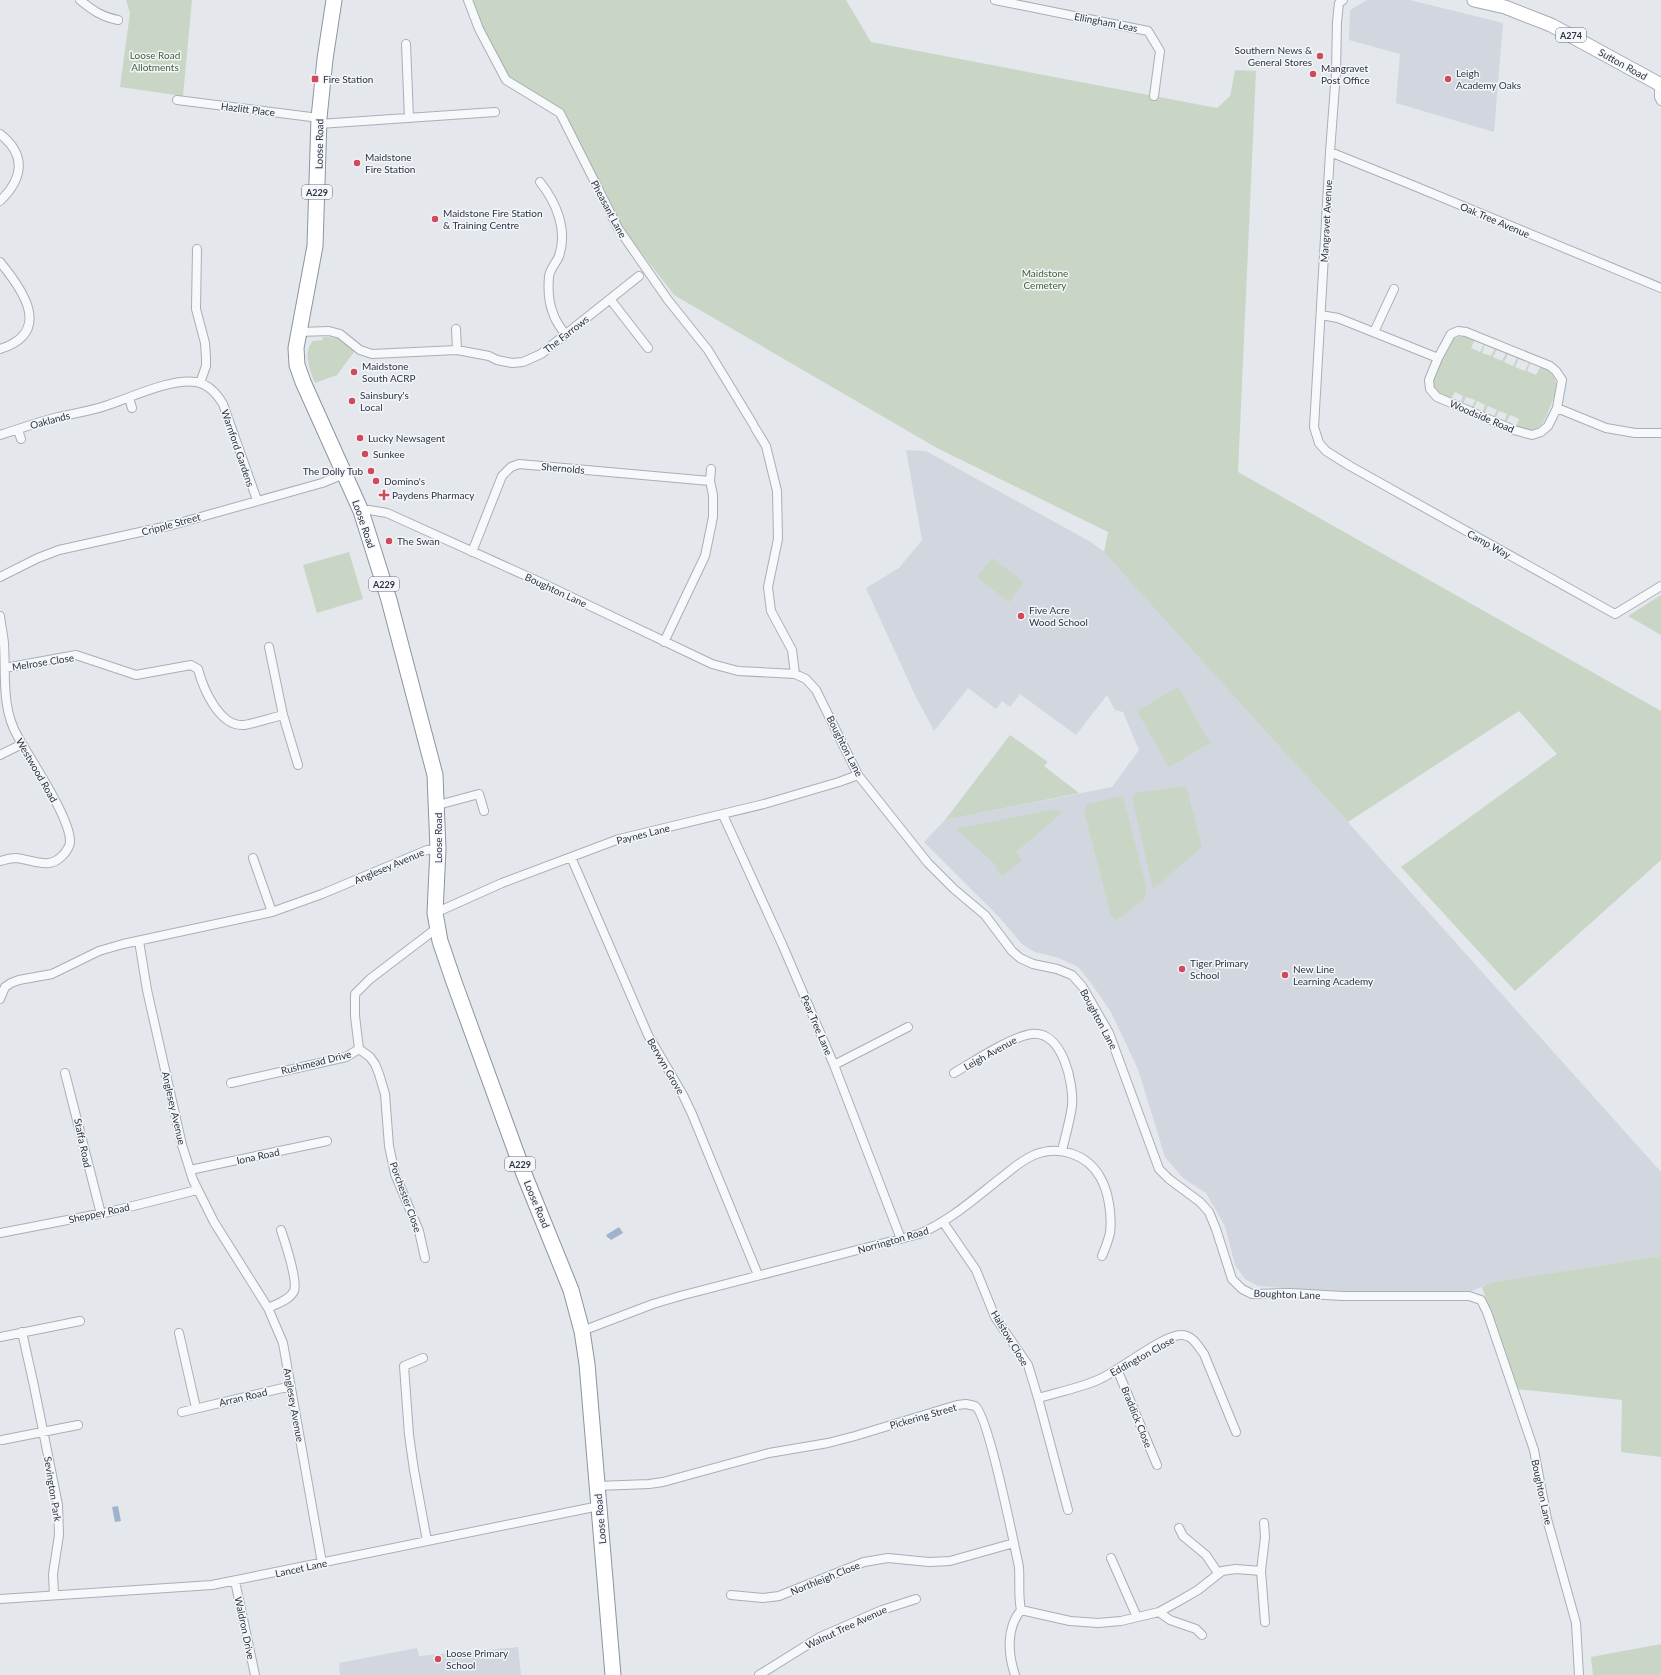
<svg xmlns="http://www.w3.org/2000/svg" width="1661" height="1675" viewBox="0 0 1661 1675" font-family="Lato,sans-serif">
	<rect width="100%" height="100%" fill="#e4e7ec"/>
	<path fill="#d2d6de" d="M1367 0H1410L1503 23 1494 132 1396 103 1400 54 1349 40 1350 10Z
		M906 450 926 451 1089 541 1108 554 1661 1172V1256L1493 1282 1472 1291 1377 1295 1258 1286 1245 1279 1235 1265 1225 1226 1206 1193 1183 1178 1165 1157 1138 1069 1111 1012 1091 983 1078 967 1059 958 1035 952 1022 944 1000 918 924 842 945 820 1112 787 1139 750 1123 712 1115 710 1107 695 1076 735 1020 694 1010 707 1002 701 996 709 968 688 934 731 915 695 866 588 899 568 922 540Z
		M518 1647 521 1675H340L339 1663 417 1648 419 1656Z"/>
	<path fill="#c9d6c5" d="M126 0H192L183 96 120 87 130 13Z
		M472 0H846L871 42 1217 108 1230 96 1235 70 1256 71 1238 472 1661 711V860L1515 991 1401 867 1557 754 1519 711 1348 822 1104 552 1108 532 937 448 674 295 621 226 564 111 509 78 483 29Z
		M1463 336 1475 339 1471 348 1480 352 1484 344H1485L1482 353 1491 356 1495 348 1497 349 1493 357 1502 361 1506 353 1508 354 1504 362 1513 366 1517 358H1519L1515 367 1525 371 1529 362 1530 363 1527 371 1536 375 1540 367C1563 376 1557 390 1550 407 1547 415 1544 424 1537 428 1530 432 1523 429 1516 427L1519 419 1510 415 1506 423 1504 422 1507 414 1499 411 1495 419 1493 418 1497 410 1488 406 1484 414 1482 413 1485 405 1477 401 1473 410 1471 409 1475 400 1466 397 1462 406 1460 404 1463 396 1455 392 1450 401C1417 385 1439 362 1451 339Z
		M322 337C336 337 348 338 354 352L337 375 315 383C310 370 302 352 313 341L323 340Z
		M349 552 363 599 317 613 303 565Z
		M992 558 1024 582 1009 602 977 577Z
		M1661 595V635L1628 616Z
		M1178 687 1210 743 1169 767 1137 711Z
		M1010 735 1048 762 1044 766 1079 793 945 820Z
		M1186 786 1202 847 1153 889 1132 797 1136 793Z
		M1123 796 1144 878 1146 893 1143 900 1117 920 1111 916 1084 811 1087 804Z
		M1050 810 1060 811 1062 813 1016 852 1022 860 1002 876 996 869V865L956 829Z
		M1661 1256V1457L1621 1452 1622 1400 1516 1389 1482 1287 1493 1282Z
		M1661 1644V1675H1593L1591 1657Z"/>
	<path fill="#9fb4cc" d="M619 1227 623 1233 611 1240 609 1238H608L606 1235Z
		M118 1506 121 1521 115 1522 112 1507Z"/>
	<g fill="none" stroke-linecap="round" stroke-linejoin="round">
		<defs>
			<path id="street" d="M80 0C92 10 102 17 118 20
				M468 0 479 29 506 80 560 113 618 228 668 300 708 350 753 424
				M995 0 1148 31 1160 51 1154 96
				M1343 0 1339 3 1337 22 1336 72 1330 152 1314 427 1319 443 1326 451 1350 466 1615 614 1661 586
				M406 44 409 118
				M1659 84V97L1661 101
				M177 100 319 118
				M319 124 495 112
				M0 134C27 155 23 179 0 201
				M1330 152 1412 185 1661 288
				M540 182C556 202 568 230 559 256 557 262 549 270 549 277 548 288 549 303 553 313 555 321 561 328 565 334
				M197 249 196 309 205 343 206 358V366L200 383
				M0 262C23 290 53 332 0 349
				M610 299 648 348
				M1321 315 1338 318 1438 358
				M456 329 457 350
				M1458 331 1466 332 1550 366 1556 371 1562 380 1557 408 1548 426 1541 432 1532 435 1514 430 1437 397 1430 389 1429 380 1438 358 1451 334Z
				M299 332 329 331 340 334 360 350 372 354 457 350 489 356 497 360 512 363 523 362 541 354 639 276
				M1374 332 1394 289
				M129 398 132 408
				M1557 408 1606 428 1635 433H1661
				M755 428 766 446 777 491 778 539 768 587 771 611 792 650 795 674
				M18 430 21 439
				M0 435C19 429 38 422 58 417 75 413 92 411 108 405 132 397 172 378 196 382 208 384 217 394 223 404L257 500
				M361 511 369 510 387 513 542 583 712 664 738 671 795 674 806 679 816 690 858 775 928 863 954 889 985 915 1012 951 1020 958 1033 964 1057 969 1072 975 1082 986 1109 1033 1159 1169 1169 1179 1200 1202 1209 1212 1216 1229 1232 1279 1242 1289 1252 1294 1290 1293 1343 1296H1469L1481 1300 1487 1312 1534 1450 1547 1519 1576 1623 1579 1675
				M472 552 502 476 511 467 519 464 710 481
				M0 577 38 558 59 550 172 525 322 483 344 474
				M0 616C1 625 3 634 4 643 6 675 1 708 18 737 31 760 71 819 70 842 70 846 66 852 63 855 49 871 32 859 15 858 10 858 5 860 0 861
				M664 642 705 556 713 517V495L710 481 711 469
				M269 647 283 715 298 765
				M5 668 76 655 136 675 191 665 198 669C203 688 219 727 244 725 257 723 270 718 283 715
				M0 755 22 744
				M438 805 479 794 484 811
				M723 815 782 944 834 1065 901 1239
				M571 857 648 1035 683 1095 692 1114 758 1275
				M253 858 272 912
				M435 913 502 883 619 839 764 804 839 782 858 775
				M139 941 147 990 182 1145 193 1180 214 1222 268 1308 283 1343 322 1563
				M0 999 5 987 11 983 19 980 52 974 99 951 123 944 272 912 322 894 427 850 438 849
				M359 1049 370 1057 375 1064 379 1074 385 1094 389 1146 395 1174 419 1231 425 1258
				M359 1049 355 1016V994L370 979 437 928
				M834 1065 908 1027
				M65 1073 101 1214
				M954 1073C973 1062 1012 1036 1032 1034 1063 1031 1074 1084 1072 1106 1070 1121 1065 1137 1062 1151
				M231 1083 346 1057 359 1049
				M190 1170 327 1141
				M943 1222 976 1270 995 1317 1028 1365 1038 1398 1068 1510
				M0 1233 109 1212 197 1190
				M268 1308C276 1304 290 1300 294 1291 298 1280 285 1242 281 1230
				M582 1331 653 1304 680 1296 919 1234C950 1221 976 1197 1002 1177 1012 1169 1022 1160 1034 1155 1059 1145 1087 1154 1100 1177 1109 1192 1112 1216 1110 1233 1108 1241 1105 1249 1102 1256
				M22 1332 34 1386 58 1505 59 1535 53 1574 54 1595
				M179 1333 196 1408
				M0 1337 80 1321
				M423 1358 404 1366 409 1435 414 1470 427 1541
				M1117 1369 1157 1465
				M1038 1398C1059 1392 1080 1388 1100 1379 1120 1370 1163 1335 1181 1335 1193 1335 1198 1346 1204 1354L1236 1432
				M182 1412 291 1386
				M2 1440 78 1425
				M597 1486 649 1484 663 1482 769 1453 828 1443 855 1436 957 1405 966 1404 975 1406C988 1414 1014 1544 1019 1567 1020 1581 1018 1596 1021 1610 1006 1628 1008 1654 1015 1675
				M1264 1523 1265 1537 1261 1571 1265 1622
				M1179 1528 1183 1536 1206 1555 1218 1573
				M1111 1558 1137 1617
				M235 1581 255 1675
				M731 1595 763 1598 779 1596 864 1562 888 1558 929 1562 950 1561 1014 1543
				M0 1599 212 1585 599 1506
				M1021 1610 1070 1621 1098 1623 1121 1621 1159 1612 1179 1601 1198 1590 1222 1571 1236 1569 1261 1571
				M1159 1612 1170 1620 1196 1629 1202 1635
				M759 1675 820 1637 882 1610 916 1599"/>
			<path id="primary" d="M1474 0 1505 7 1551 25 1661 85"/>
			<path id="highway" d="M334 0 325 59 319 118 315 246 296 348 297 365 303 382 361 511 389 600 435 775 438 849 435 913 440 941 454 982 524 1174 571 1290 582 1331 587 1364 613 1675"/>
		</defs>
		<use href="#street" stroke="#a9aeb7" stroke-width="10"/>
		<use href="#primary" stroke="#a3abb8" stroke-width="15"/>
		<use href="#highway" stroke="#8b94a3" stroke-width="17"/>
		<use href="#street" stroke="#f7f8fa" stroke-width="8"/>
		<use href="#primary" stroke="#fff" stroke-width="13"/>
		<use href="#highway" stroke="#fff" stroke-width="15"/>
	</g>
	<g fill="#d1495b" stroke="#f4f6f9" stroke-width="1.5">
		<circle cx="1320" cy="56" r="4"/>
		<circle cx="1313" cy="74" r="4"/>
		<rect x="311" y="75" width="8" height="8" rx="2"/>
		<circle cx="1448" cy="79" r="4"/>
		<circle cx="357" cy="163" r="4"/>
		<circle cx="435" cy="219" r="4"/>
		<circle cx="354" cy="372" r="4"/>
		<circle cx="352" cy="401" r="4"/>
		<circle cx="360" cy="438" r="4"/>
		<circle cx="365" cy="454" r="4"/>
		<circle cx="371" cy="471" r="4"/>
		<circle cx="376" cy="481" r="4"/>
		<path d="M382 489h4v4h4v4h-4v4h-4v-4h-4v-4h4z"/>
		<circle cx="389" cy="541" r="4"/>
		<circle cx="1021" cy="616" r="4"/>
		<circle cx="1182" cy="969" r="4"/>
		<circle cx="1285" cy="975" r="4"/>
		<circle cx="438" cy="1659" r="4"/>
	</g>
	<g text-anchor="middle" dominant-baseline="central" stroke-width="3" stroke-linejoin="round" paint-order="stroke">
		<g fill="#f4f6f9" stroke="#676e7b" stroke-width="1">
			<rect x="1556" y="28" width="30" height="14" rx="3"/>
			<rect x="302" y="185" width="30" height="14" rx="3"/>
			<rect x="369" y="577" width="30" height="14" rx="3"/>
			<rect x="505" y="1157" width="30" height="14" rx="3"/>
		</g>
		<g font-size="9" font-weight="bold" fill="#2b3445">
			<text x="1571" y="35">A274</text>
			<text x="317" y="192">A229</text>
			<text x="384" y="584">A229</text>
			<text x="520" y="1164">A229</text>
		</g>
		<g font-size="10" fill="#2b3445" stroke="#f4f6f9">
			<text transform="translate(1106 22) rotate(11)">Ellingham Leas</text>
			<text transform="translate(1623 64) rotate(29)">Sutton Road</text>
			<text transform="translate(248 109) rotate(7)">Hazlitt Place</text>
			<text transform="translate(319 144) rotate(-89)">Loose Road</text>
			<text transform="translate(609 209) rotate(62)">Pheasant Lane</text>
			<text transform="translate(1495 220) rotate(23)">Oak Tree Avenue</text>
			<text transform="translate(1326 221) rotate(-87)">Mangravet Avenue</text>
			<text transform="translate(566 334) rotate(-38)">The Farrows</text>
			<text transform="translate(1482 416) rotate(23)">Woodside Road</text>
			<text transform="translate(50 420) rotate(-15)">Oaklands</text>
			<text transform="translate(238 448) rotate(71)">Warnford Gardens</text>
			<text transform="translate(563 468) rotate(5)">Shernolds</text>
			<text transform="translate(171 524) rotate(-15)">Cripple Street</text>
			<text transform="translate(364 524) rotate(71)">Loose Road</text>
			<text transform="translate(1489 544) rotate(29)">Camp Way</text>
			<text transform="translate(556 590) rotate(25)">Boughton Lane</text>
			<text transform="translate(43 662) rotate(-9)">Melrose Close</text>
			<text transform="translate(845 746) rotate(63)">Boughton Lane</text>
			<text transform="translate(37 770) rotate(60)">Westwood Road</text>
			<text transform="translate(643 834) rotate(-14)">Paynes Lane</text>
			<text transform="translate(438 838) rotate(-90)">Loose Road</text>
			<text transform="translate(389 866) rotate(-23)">Anglesey Avenue</text>
			<text transform="translate(1099 1019) rotate(62)">Boughton Lane</text>
			<text transform="translate(817 1025) rotate(67)">Pear Tree Lane</text>
			<text transform="translate(990 1053) rotate(-29)">Leigh Avenue</text>
			<text transform="translate(316 1062) rotate(-14)">Rushmead Drive</text>
			<text transform="translate(666 1066) rotate(60)">Berwyn Grove</text>
			<text transform="translate(174 1108) rotate(77)">Anglesey Avenue</text>
			<text transform="translate(83 1143) rotate(78)">Staffa Road</text>
			<text transform="translate(258 1156) rotate(-12)">Iona Road</text>
			<text transform="translate(406 1197) rotate(70)">Porchester Close</text>
			<text transform="translate(537 1204) rotate(67)">Loose Road</text>
			<text transform="translate(99 1213) rotate(-12)">Sheppey Road</text>
			<text transform="translate(893 1240) rotate(-16)">Norrington Road</text>
			<text transform="translate(1287 1294) rotate(2)">Boughton Lane</text>
			<text transform="translate(1010 1338) rotate(59)">Halstow Close</text>
			<text transform="translate(1142 1356) rotate(-29)">Eddington Close</text>
			<text transform="translate(243 1397) rotate(-13)">Arran Road</text>
			<text transform="translate(294 1405) rotate(80)">Anglesey Avenue</text>
			<text transform="translate(923 1416) rotate(-16)">Pickering Street</text>
			<text transform="translate(1137 1417) rotate(68)">Braddick Close</text>
			<text transform="translate(53 1489) rotate(81)">Sevington Park</text>
			<text transform="translate(1542 1492) rotate(78)">Boughton Lane</text>
			<text transform="translate(600 1519) rotate(-95)">Loose Road</text>
			<text transform="translate(301 1568) rotate(-12)">Lancet Lane</text>
			<text transform="translate(825 1578) rotate(-22)">Northleigh Close</text>
			<text transform="translate(846 1627) rotate(-25)">Walnut Tree Avenue</text>
			<text transform="translate(245 1628) rotate(78)">Waldron Drive</text>
		</g>
		<g font-size="10" fill="#2b3445" stroke="#f4f6f9" text-anchor="start">
			<text x="1312" y="50" text-anchor="end">Southern News &amp;<tspan x="1312" dy="12">General Stores</tspan></text>
			<text x="1321" y="68">Mangravet<tspan x="1321" dy="12">Post Office</tspan></text>
			<text x="1456" y="73">Leigh<tspan x="1456" dy="12">Academy Oaks</tspan></text>
			<text x="323" y="79">Fire Station</text>
			<text x="365" y="157">Maidstone<tspan x="365" dy="12">Fire Station</tspan></text>
			<text x="443" y="213">Maidstone Fire Station<tspan x="443" dy="12">&amp; Training Centre</tspan></text>
			<text x="362" y="366">Maidstone<tspan x="362" dy="12">South ACRP</tspan></text>
			<text x="360" y="395">Sainsbury's<tspan x="360" dy="12">Local</tspan></text>
			<text x="368" y="438">Lucky Newsagent</text>
			<text x="373" y="454">Sunkee</text>
			<text x="363" y="471" text-anchor="end">The Dolly Tub</text>
			<text x="384" y="481">Domino's</text>
			<text x="392" y="495">Paydens Pharmacy</text>
			<text x="397" y="541">The Swan</text>
			<text x="1029" y="610">Five Acre<tspan x="1029" dy="12">Wood School</tspan></text>
			<text x="1190" y="963">Tiger Primary<tspan x="1190" dy="12">School</tspan></text>
			<text x="1293" y="969">New Line<tspan x="1293" dy="12">Learning Academy</tspan></text>
			<text x="446" y="1653">Loose Primary<tspan x="446" dy="12">School</tspan></text>
		</g>
		<g font-size="10" fill="#3f6138" stroke="#f4f6f9">
			<text x="155" y="55">Loose Road<tspan x="155" dy="12">Allotments</tspan></text>
			<text x="1045" y="273">Maidstone<tspan x="1045" dy="12">Cemetery</tspan></text>
		</g>
	</g>
</svg>
